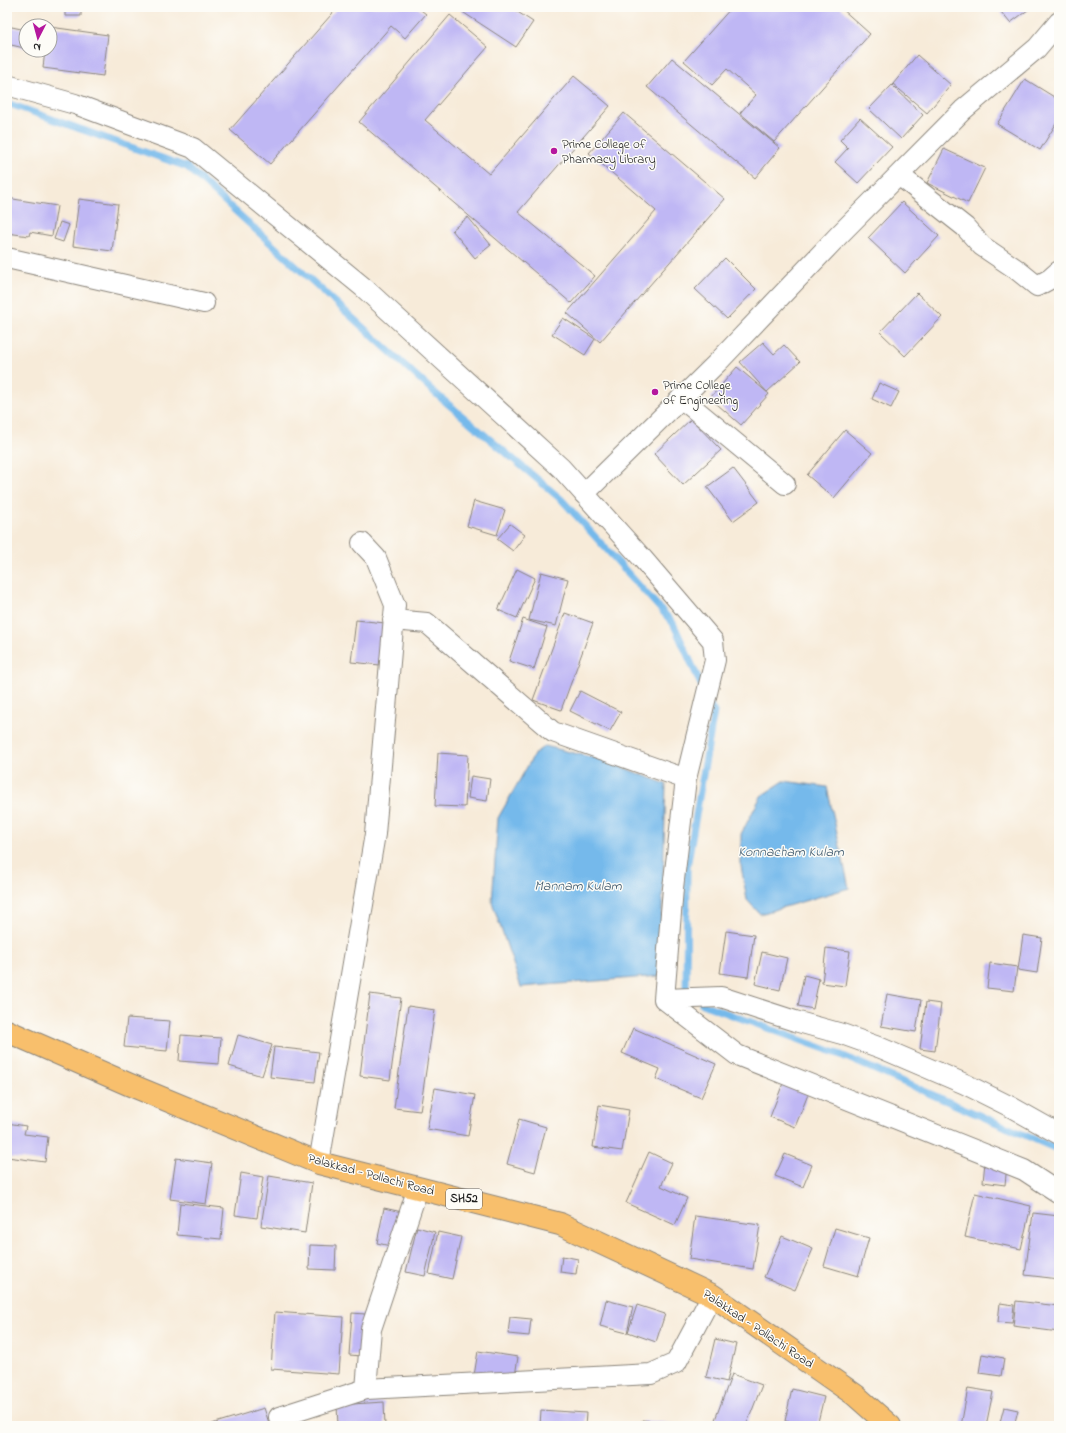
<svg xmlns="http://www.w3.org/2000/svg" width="1066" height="1433" viewBox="0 0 1066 1433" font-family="'Indie Flower',sans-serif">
	<rect width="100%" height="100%" fill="#fdfcf7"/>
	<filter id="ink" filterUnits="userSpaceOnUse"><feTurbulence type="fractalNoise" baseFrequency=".025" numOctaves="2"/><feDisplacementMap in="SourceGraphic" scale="8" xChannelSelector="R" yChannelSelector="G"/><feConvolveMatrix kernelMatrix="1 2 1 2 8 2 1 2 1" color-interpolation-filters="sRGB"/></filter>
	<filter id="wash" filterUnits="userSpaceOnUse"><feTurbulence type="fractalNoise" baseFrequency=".012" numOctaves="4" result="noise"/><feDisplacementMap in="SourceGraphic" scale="16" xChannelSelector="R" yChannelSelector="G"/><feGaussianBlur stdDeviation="0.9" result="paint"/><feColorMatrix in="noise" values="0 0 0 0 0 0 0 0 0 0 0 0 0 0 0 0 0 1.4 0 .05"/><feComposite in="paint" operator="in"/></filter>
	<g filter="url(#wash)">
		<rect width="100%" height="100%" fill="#f7ebd9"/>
		<path fill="#75b9eb" stroke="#486a84" d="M545 746 603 760 666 784 660 976 521 987 492 902 498 818 535 753Z
			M784 781 827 787 849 888 760 914 747 900 741 866V834L761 796Z"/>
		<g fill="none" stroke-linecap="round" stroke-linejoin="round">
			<path stroke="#75b9eb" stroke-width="7" d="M7 103 187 167 435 393 562 500 673 623 703 689
				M686 997 687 867 714 712 709 703
				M702 1004 841 1055 1059 1150"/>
		</g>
		<g id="blocks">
			<path fill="#bfb7f4" d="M65 7H81V16H65Z
				M338 7H417L426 14 405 38 391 26 270 164 230 130Z
				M464 7H510L533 22 516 47 461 11Z
				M732 7H840L870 34 774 142 740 113 756 95 727 69 712 85 684 61Z
				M997 7H1032L1010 23Z
				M450 15 488 47 425 120 489 174 574 76 610 106 518 212 595 276 571 303 359 122Z
				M7 26 26 30 24 48 7 44Z
				M50 27 108 35 103 76 43 68 45 50H50Z
				M917 55 951 85 927 113 893 84Z
				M672 58 780 148 755 178 647 87Z
				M1025 79 1059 100V119L1040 150 997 124Z
				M892 85 923 115 901 139 869 109Z
				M624 113 725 199 600 342 567 313 656 211 589 153Z
				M860 118 892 147 858 183 835 162 848 148 840 140Z
				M944 149 985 168 968 203 927 183Z
				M7 198 57 206 52 236 30 232 29 236 7 233Z
				M79 199 118 204 112 251 73 246Z
				M902 202 939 236 905 273 868 238Z
				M468 217 491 245 475 258 452 230Z
				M60 222 69 225 63 242 54 239Z
				M725 258 756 289 727 319 695 289Z
				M917 293 942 317 905 356 880 332Z
				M563 318 595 339 585 355 552 334Z
				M763 342 774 354 784 345 800 362 767 392 740 362Z
				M737 367 769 394 741 425 710 398Z
				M879 383 899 392 891 408 872 399Z
				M691 419 721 450 683 485 654 454Z
				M845 430 872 453 834 498 807 475Z
				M733 468 759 502 733 521 707 487Z
				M474 501 505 510 497 535 467 526Z
				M510 524 525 535 513 551 497 539Z
				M517 569 535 578 517 618 498 610Z
				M541 572 568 579 556 626 529 620Z
				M565 613 593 623 561 710 533 700Z
				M523 619 547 627 534 669 509 661Z
				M356 620 385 623 380 665 351 662Z
				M580 691 621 712 610 731 570 711Z
				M438 753 468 755 465 807 435 806Z
				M471 776 490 779 487 801 468 798Z
				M726 931 754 935 748 977 720 973Z
				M1023 935 1042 938 1037 973 1018 970Z
				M826 948 850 951 845 986 822 983Z
				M762 952 787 958 780 990 755 984Z
				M990 963 1017 967 1014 991 987 988Z
				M804 975 819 979 813 1009 798 1006Z
				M370 994 401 998 390 1080 360 1076Z
				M887 994 921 1000 916 1032 881 1026Z
				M926 1002 941 1004 935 1051 920 1049Z
				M408 1006 435 1010 420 1111 394 1108Z
				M127 1018 170 1021 167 1051 124 1047Z
				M633 1028 716 1064 701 1098 656 1079 660 1069 622 1053Z
				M181 1035 221 1038 219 1064 179 1061Z
				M238 1035 272 1045 262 1076 229 1066Z
				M274 1047 319 1052 315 1082 270 1077Z
				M785 1078 811 1087 795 1127 770 1117Z
				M435 1088 475 1095 468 1136 427 1129Z
				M599 1105 629 1110 622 1151 593 1147Z
				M519 1119 546 1127 535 1172 507 1164Z
				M7 1123 26 1126 24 1134 48 1137 45 1162 7 1157Z
				M649 1152 672 1163 661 1186 687 1198 675 1225 626 1203Z
				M785 1154 812 1165 803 1187 775 1176Z
				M176 1158 212 1163 206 1204 170 1199Z
				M985 1162 1007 1164 1005 1185 983 1182Z
				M241 1173 263 1177 257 1218 235 1215Z
				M269 1176 312 1183 305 1233 261 1226Z
				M975 1193 1031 1206 1021 1249 965 1237Z
				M180 1203 224 1208 221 1239 177 1235Z
				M384 1208 402 1212 395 1247 377 1243Z
				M1033 1213 1059 1216V1279L1025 1275Z
				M695 1216 760 1225 753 1269 689 1259Z
				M417 1227 435 1232 425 1276 406 1272Z
				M835 1228 869 1238 858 1276 824 1266Z
				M438 1232 461 1237 452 1279 429 1274Z
				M782 1236 813 1249 795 1290 764 1277Z
				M310 1245 336 1246 335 1270 309 1269Z
				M562 1256 578 1259 576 1274 560 1272Z
				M606 1300 633 1307 627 1333 600 1326Z
				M1016 1301 1059 1306V1332L1013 1326Z
				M1000 1303 1014 1305 1012 1323 998 1322Z
				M637 1305 665 1314 656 1342 628 1332Z
				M275 1312 343 1317 339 1374 271 1369Z
				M352 1313 365 1314 362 1356 349 1355Z
				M510 1317 531 1319 529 1336 508 1334Z
				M715 1339 736 1344 727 1382 706 1377Z
				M478 1351 518 1357 513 1388 473 1382Z
				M982 1354 1004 1358 1001 1376 979 1373Z
				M732 1374 762 1385 746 1426H716L713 1425Z
				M968 1388 993 1392 986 1426H961Z
				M792 1389 824 1397 817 1426H807L785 1421Z
				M384 1402 385 1426H338L337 1405Z
				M1004 1407 1018 1410 1014 1426H999Z
				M264 1408 270 1426H213L212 1424Z
				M541 1410 586 1413 585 1426H540Z
				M642 1420 685 1425 684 1426H642Z
				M301 1423H332V1426H301Z"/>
		</g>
	</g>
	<g filter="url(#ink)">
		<use href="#blocks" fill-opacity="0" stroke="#8a847a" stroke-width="1"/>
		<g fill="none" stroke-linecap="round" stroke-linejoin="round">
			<defs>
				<path id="minor" d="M7 85 75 104 193 148 363 287 561 468 642 558 713 641 715 660 686 779 673 888 664 999
					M899 175 965 227 982 246 1016 269 1037 286 1050 279 1059 271
					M7 258 204 303
					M681 398 785 484
					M584 494 718 362 839 235 963 110 1037 48 1059 22
					M393 620 427 623 553 732 686 779
					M664 999 737 1055 1024 1170 1059 1193
					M664 999 721 997 795 1021 842 1034 881 1048 965 1084 1011 1107 1059 1134
					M319 1163 375 834 395 605 376 558 362 543
					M366 1389 371 1329 418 1188
					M282 1426 279 1417 366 1389 651 1374 676 1363 712 1295"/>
				<path id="primary" d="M7 1031 128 1084 319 1163 560 1224 712 1295 855 1395 890 1426"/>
			</defs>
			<use href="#minor" stroke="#8a847a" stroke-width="22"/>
			<use href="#primary" stroke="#8a847a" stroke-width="24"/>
			<use href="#minor" stroke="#fff" stroke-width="20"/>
			<use href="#primary" stroke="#f8bf6c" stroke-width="22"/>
		</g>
	</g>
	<g fill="#b5179e" stroke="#fdfcf7" stroke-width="1.5">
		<circle cx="554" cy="151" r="4"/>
		<circle cx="655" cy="392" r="4"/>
	</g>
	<g text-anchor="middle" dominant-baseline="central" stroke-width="3" stroke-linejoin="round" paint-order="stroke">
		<rect fill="#fdfcf7" stroke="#605f5e" stroke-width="1" x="446" y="1189" width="36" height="20" rx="3"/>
		<g font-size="12" font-weight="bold" fill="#1c1c1c">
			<text x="464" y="1199">SH52</text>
		</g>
		<g font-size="13" fill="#1c1c1c" stroke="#fdfcf7" text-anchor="start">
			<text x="562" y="144">Prime College of<tspan x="562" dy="15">Pharmacy Library</tspan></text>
			<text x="663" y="385">Prime College<tspan x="663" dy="15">of Engineering</tspan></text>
		</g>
		<g font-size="13" fill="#1c1c1c" stroke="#fdfcf7">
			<text transform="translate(371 1175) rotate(15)">Palakkad - Pollachi Road</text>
			<text transform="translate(758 1329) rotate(34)">Palakkad - Pollachi Road</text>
		</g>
		<g font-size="14" font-style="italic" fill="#405b6f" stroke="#fdfcf7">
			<text x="791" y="852">Konnacham Kulam</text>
			<text x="578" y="886">Mannam Kulam</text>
		</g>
	</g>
	<rect width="1066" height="1433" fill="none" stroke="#fdfcf7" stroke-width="24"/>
	<g transform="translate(38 38) rotate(186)"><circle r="19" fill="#fdfcf7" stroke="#a3a29f"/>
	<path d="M0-3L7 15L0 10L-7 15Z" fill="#b5179e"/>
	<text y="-6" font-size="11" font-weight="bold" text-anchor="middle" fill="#1c1c1c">N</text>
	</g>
</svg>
